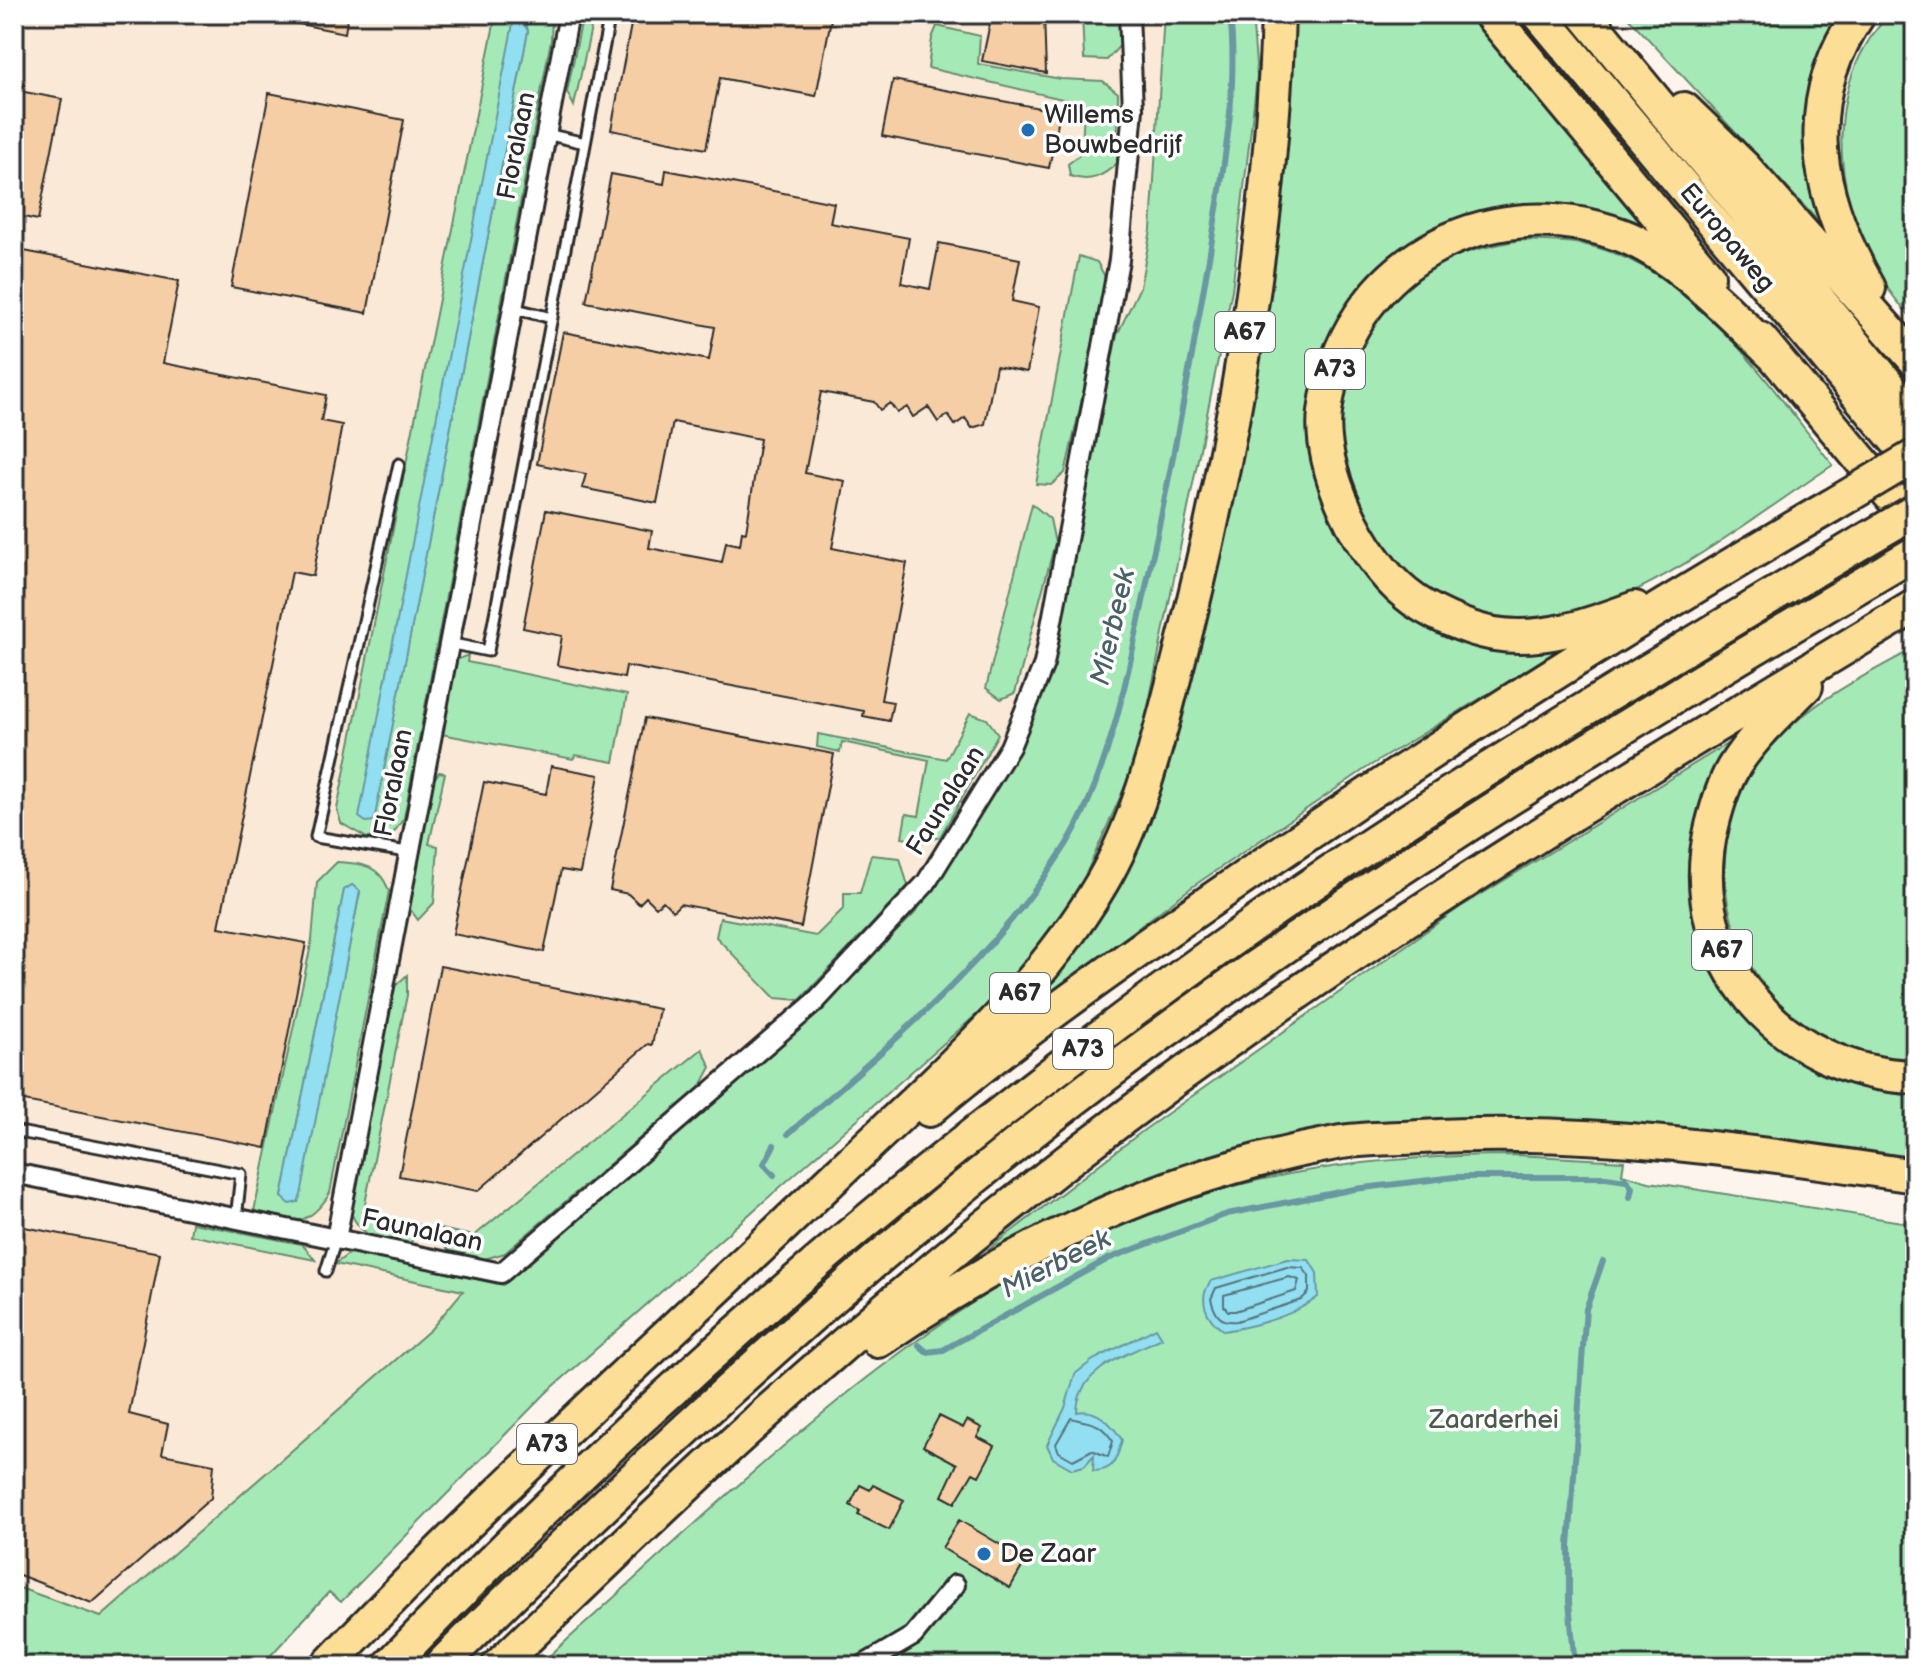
<svg xmlns="http://www.w3.org/2000/svg" width="1929" height="1680" viewBox="0 0 1929 1680" font-family="'Balsamiq Sans',sans-serif">
	<rect width="100%" height="100%" fill="#fdf5ed"/>
	<filter id="ink" filterUnits="userSpaceOnUse"><feTurbulence type="fractalNoise" baseFrequency=".0125" numOctaves="2"/><feDisplacementMap in="SourceGraphic" scale="16" xChannelSelector="R" yChannelSelector="G"/><feConvolveMatrix kernelMatrix="1 2 1 2 8 2 1 2 1" color-interpolation-filters="sRGB"/></filter>
	<g filter="url(#ink)">
		<path fill="#fbe9d7" d="M14 14H1171L1099 749 218 1666 14 1624Z"/>
		<path fill="#a5eab6" stroke="#688a70" stroke-width="2" fill-rule="evenodd" d="M496 14H552L551 40 404 818 392 835 367 838 341 823 337 809ZM526 24 528 31 374 820Z
			M583 14H594L574 106 567 92Z
			M1082 14H1119L1122 43 1107 60 1084 59Z
			M1164 14H1252L1257 77 1232 290 1138 757 1074 901 1009 986 546 1393 341 1602 329 1592 261 1666H14V1586L101 1617 431 1329 463 1291 335 1264 351 1252 503 1285 841 987 915 913 1007 769 1052 659 1117 335 1140 287 1151 230Z
			M1289 14H1468L1663 250 1497 215 1331 337 1317 370 1309 410 1312 460 1324 502 1339 528 1425 615 1588 633 1368 767 1192 887 1031 1009 1085 936 1153 805 1182 722 1205 617Z
			M1625 14H1845L1812 179 1818 221Z
			M1890 14H1915V321C1839 246 1808 96 1890 14Z
			M937 26 980 36 978 64 1061 79 1103 81 1118 93 1117 163C1103 177 1089 183 1070 176L1068 164 1082 153 1084 104 928 68 932 38Z
			M1520 240C1538 241 1557 241 1575 243 1688 259 1767 383 1833 465 1764 510 1660 591 1582 611 1534 623 1478 621 1435 594 1340 533 1306 399 1384 311 1400 293 1416 274 1438 263 1464 251 1492 246 1520 240Z
			M1079 256 1097 262 1104 275 1106 296 1065 473 1051 485 1036 484Z
			M1032 504 1050 519 1055 543 1015 693 1001 699 986 688Z
			M1915 648V1057C1890 1060 1866 1055 1844 1046 1743 1006 1696 886 1743 788 1776 718 1851 683 1915 648Z
			M468 655 467 662 627 695 614 762 576 755 573 759 441 734 450 668 456 660Z
			M970 713 987 719 998 734 940 837 924 842 902 838 906 814 919 816 929 760 842 742 840 752 817 747 818 734 946 759Z
			M1761 723 1705 825 1742 998 1915 1084V1166L1290 1138 926 1302 999 1241 1144 1130 1459 908Z
			M439 772 445 773 429 844 438 846 434 903 418 920 407 905 428 789Z
			M871 855 900 858 908 886 800 1000 775 998 716 937 720 918 816 936 844 908V893H860Z
			M337 862C362 863 380 865 389 891L330 1193C308 1229 290 1223 253 1216L312 940 317 882ZM352 885 360 892 298 1202 282 1197 344 890Z
			M407 975V995L363 1214 424 1226 411 1242C378 1247 353 1232 347 1199L392 989Z
			M702 1049 711 1067 701 1086 505 1253 481 1260 449 1251 439 1236 440 1229 474 1236Z
			M1516 1155 1624 1161 1622 1174 1649 1182 1915 1224V1666H538C713 1511 911 1307 1130 1220 1253 1170 1385 1155 1516 1155Z
			M192 1223 302 1244 315 1260 190 1235Z"/>
		<path fill="#92dff2" stroke="#6997a2" stroke-width="2" d="M514 18 521 19 528 31 374 821 366 822 359 817Z
			M352 885 360 891 301 1195 298 1202 290 1204 282 1197 344 890Z
			M1287 1259 1309 1260 1317 1273 1318 1297C1293 1316 1255 1326 1224 1331 1206 1319 1197 1299 1211 1281Z
			M1156 1328 1162 1338C1127 1355 1078 1368 1077 1412 1097 1408 1112 1424 1122 1440 1117 1458 1115 1471 1093 1471L1094 1455 1084 1466 1072 1469 1053 1458 1047 1445 1065 1408 1075 1374 1093 1360Z"/>
		<g fill="none" stroke-linecap="round" stroke-linejoin="round">
			<path stroke="#54737b" stroke-width="2" d="M1287 1267 1303 1268 1309 1276V1292L1301 1300 1237 1321C1220 1323 1215 1315 1211 1299L1216 1288Z
				M1289 1277 1299 1280 1296 1291 1235 1311H1228L1224 1306V1295Z
				M1071 1418C1092 1424 1098 1420 1113 1441L1108 1457 1092 1450 1073 1460 1059 1452 1056 1444Z"/>
			<path stroke="#6997a2" stroke-width="6" d="M788 1134C891 1043 992 962 1066 845 1112 771 1132 653 1150 568 1173 463 1192 358 1210 252 1222 176 1239 91 1230 14
				M774 1175 764 1164 774 1145
				M919 1345 927 1352 943 1350 1108 1259 1227 1214 1355 1189 1455 1177H1606L1626 1180 1632 1187 1630 1197
				M1575 1666 1569 1601V1546L1583 1347 1586 1309 1603 1261"/>
		</g>
		<path fill="#f6cea5" stroke="#2b2b2b" stroke-width="2" d="M285 14H348L345 33 284 21Z
			M633 14H832L816 96 720 78 706 149 611 130Z
			M992 14H1044L1046 73 982 61Z
			M893 80 1060 112 1049 168 882 136Z
			M14 90 62 99 38 220 14 215Z
			M269 93 404 120 367 313 231 287Z
			M666 170 834 203 830 223 909 238 901 283 930 289 939 243 1020 259 1012 301 1039 307 1027 372 996 366 985 424 972 428 965 418 955 425 948 415 938 422 928 407 913 417 907 407 897 413 890 403 880 410 874 402 821 392 805 473 845 481 832 548 907 563 881 700 893 702 889 721 863 716 864 711 626 666 624 678 557 665 562 636 523 628 546 510 652 531 649 548 722 562 726 542 740 545 742 531 746 532 760 439 673 422 657 503 582 488 586 474 537 464 563 332 709 360 715 327 586 302 611 174 664 184Z
			M19 250 179 281 163 363 326 395 321 421 342 425 313 576 292 572 219 927 306 943 266 1148 14 1099V275Z
			M645 718 834 754 801 927 680 904 673 911 663 901 656 907 646 897 639 904 628 894 610 890Z
			M551 766 599 775 580 873 561 870 544 952 453 934 484 782 546 794Z
			M440 966 659 1009 652 1045 648 1044 478 1191 399 1176Z
			M14 1225 160 1253 129 1414 168 1424 162 1454 214 1464 211 1498 92 1603 14 1573Z
			M939 1416 963 1428 967 1420 982 1428 977 1437 995 1446 979 1476 973 1473 955 1503 942 1496 957 1464 923 1446Z
			M860 1485 870 1490 873 1485 904 1500 889 1530 858 1515 860 1511 850 1505Z
			M959 1520 1026 1560 1010 1588 942 1548Z"/>
		<g fill="none" stroke-linecap="round" stroke-linejoin="round">
			<defs>
				<path id="lane" d="M546 134 585 143
					M512 308 552 318
					M399 464 316 837 407 852
					M448 643 488 651 610 14
					M14 1131 241 1174 236 1219
					M326 1271 336 1239"/>
				<path id="street" d="M14 1173 336 1239 569 14
					M336 1239 501 1273 814 1003 926 883 1010 747 1044 664 1119 260 1133 109 1129 14
					M862 1666 913 1636 955 1585"/>
				<path id="highway" d="M1490 14 1708 276
					M1539 14 1915 463
					M1584 14 1915 417
					M1859 14C1796 106 1818 198 1869 288
					M1684 109 1745 168 1915 360
					M1760 339 1915 525
					M1635 608C1589 625 1543 642 1494 634 1467 629 1427 612 1406 594 1361 558 1318 469 1325 412 1343 266 1485 186 1621 235 1676 255 1730 314 1772 354
					M1806 686C1781 711 1752 737 1733 768 1723 785 1717 806 1712 826 1679 958 1784 1074 1915 1077
					M929 1110C1031 1024 1144 946 1255 870 1442 742 1635 620 1831 506
					M878 1341C1020 1244 1166 1174 1336 1143 1363 1138 1393 1139 1421 1137 1585 1127 1752 1151 1915 1176
					M327 1666C490 1493 668 1337 840 1172 932 1084 1036 995 1101 884 1140 818 1158 740 1177 667 1231 460 1272 228 1278 14
					M389 1666C632 1411 900 1181 1184 974 1400 816 1632 680 1862 542
					M440 1666C618 1488 801 1317 998 1159 1284 929 1600 739 1915 553
					M498 1666C580 1588 660 1509 744 1433 901 1290 1070 1153 1244 1030 1461 878 1688 742 1915 606"/>
			</defs>
			<use href="#lane" stroke="#2b2b2b" stroke-width="15"/>
			<use href="#street" stroke="#2b2b2b" stroke-width="24"/>
			<use href="#highway" stroke="#2b2b2b" stroke-width="38"/>
			<use href="#lane" stroke="#fff" stroke-width="9"/>
			<use href="#street" stroke="#fff" stroke-width="18"/>
			<use href="#highway" stroke="#fcde96" stroke-width="32"/>
			<defs>
				<path id="highway-bridge" d="M1831 506 1915 456
					M1862 542 1915 511"/>
			</defs>
			<use href="#highway-bridge" stroke="#2b2b2b" stroke-width="38" stroke-linecap="butt"/>
			<use href="#highway-bridge" stroke="#fcde96" stroke-width="32"/>
		</g>
	</g>
	<g fill="#1f6fb2" stroke="#fff" stroke-width="3">
		<circle cx="1028" cy="130" r="8"/>
		<circle cx="984" cy="1554" r="8"/>
	</g>
	<g text-anchor="middle" dominant-baseline="central" stroke-width="7" stroke-linejoin="round" paint-order="stroke">
		<g fill="#fff" stroke="#6b6b6b" stroke-width="2">
			<rect x="1215" y="312" width="60" height="40" rx="6"/>
			<rect x="1305" y="349" width="60" height="40" rx="6"/>
			<rect x="1692" y="930" width="60" height="40" rx="6"/>
			<rect x="990" y="973" width="60" height="40" rx="6"/>
			<rect x="1053" y="1029" width="60" height="40" rx="6"/>
			<rect x="517" y="1424" width="60" height="40" rx="6"/>
		</g>
		<g font-size="24" font-weight="bold" fill="#2b2b2b">
			<text x="1245" y="332">A67</text>
			<text x="1335" y="369">A73</text>
			<text x="1722" y="950">A67</text>
			<text x="1020" y="993">A67</text>
			<text x="1083" y="1049">A73</text>
			<text x="547" y="1444">A73</text>
		</g>
		<g font-size="26" fill="#2b2b2b" stroke="#fff" text-anchor="start">
			<text x="1044" y="115">Willems<tspan x="1044" dy="30">Bouwbedrijf</tspan></text>
			<text x="1000" y="1554">De Zaar</text>
		</g>
		<g font-size="26" fill="#2b2b2b" stroke="#fff">
			<text transform="translate(517 146) rotate(-79)">Floralaan</text>
			<text transform="translate(1727 238) rotate(50)">Europaweg</text>
			<text transform="translate(394 783) rotate(-79)">Floralaan</text>
			<text transform="translate(946 801) rotate(-58)">Faunalaan</text>
			<text transform="translate(422 1231) rotate(12)">Faunalaan</text>
		</g>
		<g font-size="26" fill="#4a5b4e" stroke="#fff">
			<text x="1494" y="1420">Zaarderhei</text>
		</g>
		<g font-size="28" font-style="italic" fill="#4a6167" stroke="#fff">
			<text transform="translate(1113 627) rotate(-77)">Mierbeek</text>
			<text transform="translate(1056 1264) rotate(-27)">Mierbeek</text>
		</g>
	</g>
	<rect width="1929" height="1680" fill="none" stroke="#fff" stroke-width="48"/>
	<rect x="24" y="24" width="1881" height="1632" fill="none" stroke="#2b2b2b" stroke-width="3" filter="url(#ink)"/>
</svg>
